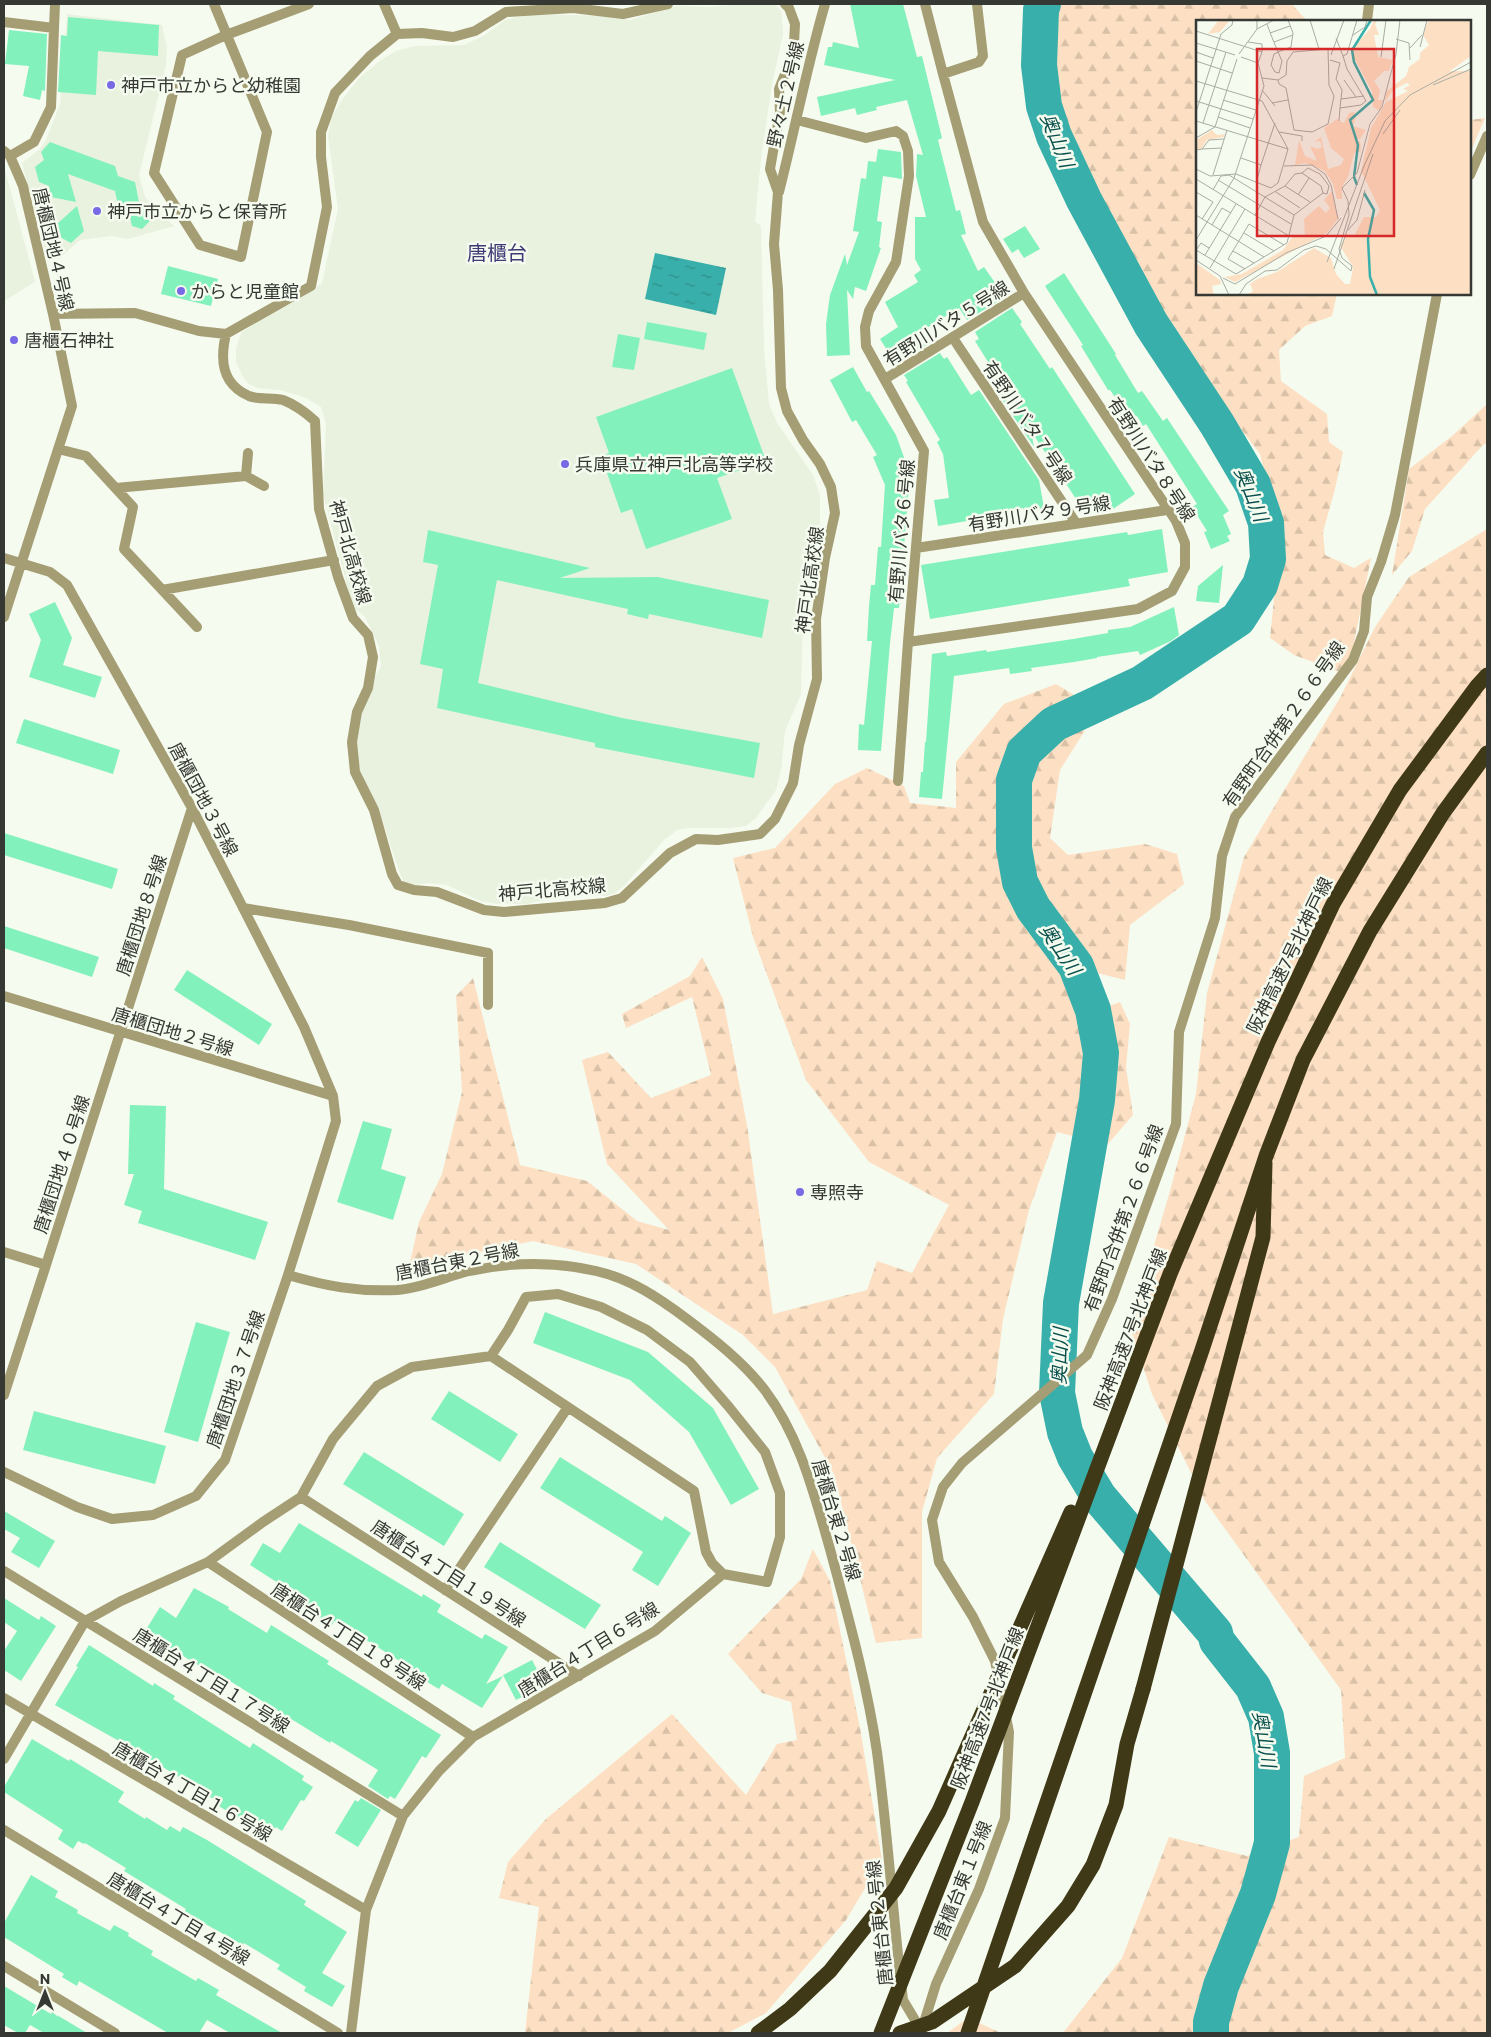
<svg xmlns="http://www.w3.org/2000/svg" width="1491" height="2037" viewBox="0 0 1491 2037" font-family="Commissioner,'Noto Sans JP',sans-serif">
	<defs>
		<pattern id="forest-firs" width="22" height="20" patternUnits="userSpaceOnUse" patternTransform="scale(1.25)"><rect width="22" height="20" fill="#fde0c3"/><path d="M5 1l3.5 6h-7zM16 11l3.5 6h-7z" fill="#d9c1a8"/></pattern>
		<pattern id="water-ripples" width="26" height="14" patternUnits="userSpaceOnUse" patternTransform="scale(1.25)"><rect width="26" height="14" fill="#38afaa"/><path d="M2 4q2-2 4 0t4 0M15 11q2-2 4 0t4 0" fill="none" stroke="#308f8b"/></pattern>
	</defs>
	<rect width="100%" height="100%" fill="#f5fbef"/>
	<path fill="#e8f2df" d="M742 4H774L781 11 783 34 772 84 761 159 755 221 761 226 764 348 769 404 777 423 813 475 820 495V524L803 619 801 694 785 731 781 770 776 790 756 818 746 826 729 828H689L677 830 664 840 624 886 615 893 606 896 571 895 557 897 527 904H498L480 901 447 885 429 883 415 885 405 884 399 871 379 810 359 768 355 745 358 721 373 679 381 667 379 646 365 617 353 607 323 495 326 424 321 407 306 398 280 390 257 388 249 384 243 377 236 362V349L241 333 258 321 298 300 322 283 338 209 328 136 331 119 341 101 359 78 381 60 396 51 415 46 464 45 485 35 505 20 530 14 608 16 630 20 676 6 709 7Z
		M67 14 162 25 167 47 166 65 139 175 145 197 174 226 128 239 112 236 80 240 59 259 47 258 22 163 40 149 46 140 60 104Z
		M4 166 35 282 4 301Z"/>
	<path fill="url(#forest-firs)" d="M1052 4H1292L1307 21H1197V294H1337L1332 316 1305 326 1279 350 1281 381 1327 414 1329 442 1343 452 1335 489 1323 532 1325 555 1354 568 1371 558 1351 657 1340 672 1294 655 1270 638 1275 589 1276 518 1260 454 1155 316 1068 153 1045 79 1049 13Z
		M1485 118 1470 153V120Z
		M1487 404V443L1483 445 1425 509 1412 551 1392 575 1409 469 1452 436Z
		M1487 529V2033H1063L1122 1958 1169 1837 1247 1856 1299 1837 1304 1776 1345 1758 1341 1690 1205 1501 1152 1394 1130 1327 1170 1191 1196 1094 1207 993 1244 857 1341 696 1375 627 1409 577Z
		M1056 684 1084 701V732L1060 770 1050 838 1068 855 1145 844 1177 854 1184 884 1130 925 1125 980 1097 973 1069 991 1086 1015 1120 1002 1130 1024 1126 1067 1133 1115 1107 1145 1057 1132 1029 1210 1003 1319 994 1394 937 1458 922 1512V1638L876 1643 834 1474 775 1367 743 1335 636 1264 533 1241 409 1267 419 1222 442 1174 462 1092 456 996 473 978 520 1165 587 1181 637 1221 669 1230 607 1164 582 1060 608 1052 651 1098 711 1075 692 997 626 1028 622 1014 690 976 702 957 723 999 747 1125 773 1314 867 1290 877 1261 912 1273 949 1205 869 1162 806 1080 753 937 733 858 775 848 835 784 867 768 904 786 910 803 956 808V762L1004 704Z
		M813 1549 830 1581 860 1728 882 1860 846 1920 766 2013 728 2033H525L539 1907 499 1898 508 1862 546 1819 672 1714 746 1795 777 1744 797 1740 791 1702 762 1693 728 1654 801 1579Z
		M968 2018 1001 2033H947Z"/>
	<path fill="url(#water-ripples)" d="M655 253 726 268 716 315 645 299Z"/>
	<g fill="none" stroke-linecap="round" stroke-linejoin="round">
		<path stroke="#38afaa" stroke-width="36" d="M1043 4 1041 10 1039 65 1044 106 1054 136 1084 200 1151 324 1217 424 1253 485 1266 523 1268 559 1260 585 1238 619 1142 683 1054 724 1024 752 1014 780V848L1020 882 1033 908 1076 966 1093 1010 1101 1053 1097 1100 1061 1303 1057 1393 1065 1432 1075 1457 1099 1497 1215 1633 1217 1641 1253 1687 1266 1717 1272 1753V1843L1258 1894 1221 1986 1211 2022V2033"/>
	</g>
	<path fill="#83f1bb" d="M850 4H903L917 57 922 56 942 138 938 140 956 211 960 210 966 234 961 235 978 271 984 267 1005 297 967 320 959 308 925 329 933 341 896 364 880 339 898 327 885 302 918 282 914 275 921 270 915 259V217H926L916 176 917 154 923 155 907 100 876 107 877 110 857 115 855 108 821 116 817 97 895 80 824 65 828 47H832L833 42 859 48Z
		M68 17 159 25 158 56 98 51 96 95 58 92 61 35 67 36Z
		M9 30 47 34 45 91 42 90 40 100 23 96 29 66 5 64Z
		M50 142 115 166 118 176 135 182 140 207 148 210 150 221 142 229 132 226 129 213 119 210 115 191 68 174 76 202 51 197 49 186 39 182 35 167 44 160 41 152Z
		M878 149 901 152 902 179 883 176 877 221 882 222 879 247 881 248 866 291 855 287 853 299 847 290 850 355 827 356 826 324 830 295 845 254 847 265 859 232 853 231 861 178 866 179 868 161 876 162Z
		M77 206 84 231 71 243 58 236 57 224Z
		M1025 226 1040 249 1024 258 1018 249 1012 253 1003 239Z
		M168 266 218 279 211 306 161 294Z
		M1064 273 1116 354 1115 355 1138 393 1142 391 1163 421 1167 418 1229 511 1223 515 1231 534 1227 536 1230 541 1211 549 1204 532 1207 531 1192 507 1197 504 1146 424 1143 426 1137 416 1131 420 1110 390H1108L1081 346 1083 345 1045 286Z
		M1012 308 1022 322 1020 324 1050 369 1052 367 1135 494 1113 509 1105 497 1084 511 1031 431 1034 447 991 383 998 378 975 341 979 339 975 332Z
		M647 322 707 333 704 350 644 339Z
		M618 334 640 338 634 370 612 367Z
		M940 353 944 359 947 357 971 395 979 390 1039 480 1044 508 1024 511 1023 508 989 514 990 517 938 526 934 500 949 498 943 454 937 442 940 440 906 382 908 381 904 375Z
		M853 367 867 392 869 391 896 435 910 474 899 608H894L890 643 881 751 858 750 859 724 864 725 872 641H867L869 606 871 585H875L878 547H881L885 485 873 457 877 455 856 420 852 422 830 380Z
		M732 368 766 461 717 478 732 519 646 549 632 509 621 513 601 456 609 453 596 417Z
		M1162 529 1168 572 1128 579 1130 586 930 619 921 565 1127 532 1128 535Z
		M428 530 590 568 560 578 658 577 769 600 762 638 649 614 648 619 627 614 628 609 497 580 478 683 622 718 760 743 754 778 595 747V743L437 708 443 669 420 664 438 565 423 562Z
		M1223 565 1219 603 1196 601 1198 586Z
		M55 602 72 638 63 665 102 677 95 698 29 677 41 640 29 614Z
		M1174 607 1179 635 1171 641 1140 655 1138 651 1097 657V658L1074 662 1031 668 1032 671 1010 674 1009 668 954 676 942 799 919 797 921 772H923L925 742H926L932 654 946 652 947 656 986 650 987 652 1073 639 1108 633V630L1130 627Z
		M24 719 120 750 113 774 16 743Z
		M4 833 118 869 112 889 4 855Z
		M4 926 99 957 92 977 4 948Z
		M187 970 272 1024 259 1045 174 990Z
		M130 1105 166 1106 164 1189 268 1222 255 1260 138 1223 142 1211 124 1205 134 1174H128Z
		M363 1121 392 1129 381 1169 406 1177 393 1220 337 1202Z
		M545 1312 648 1352 713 1408 759 1489 731 1505 689 1432 630 1380 533 1343Z
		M196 1322 230 1332 198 1442 164 1432Z
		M449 1391 518 1434 500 1462 431 1419Z
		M34 1411 166 1446 155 1484 23 1450Z
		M364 1452 464 1514 444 1546 343 1484Z
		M560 1457 662 1521 665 1516 691 1533 658 1586 632 1570 643 1552 540 1488Z
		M4 1511 55 1541 39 1568 11 1552 20 1538 4 1529Z
		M299 1523 422 1597 423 1594 441 1605 437 1612 482 1639 485 1634 508 1647 486 1684 503 1676 482 1708 442 1684 439 1689 417 1676 419 1673 371 1643 334 1621 332 1625 273 1591 278 1583 250 1565 263 1543 280 1553Z
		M500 1542 601 1605 585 1629 484 1567Z
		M194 1588 229 1607 228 1609 267 1633 271 1625 329 1661 327 1664 441 1735 426 1758 422 1756 395 1799 390 1796 388 1799 368 1786 378 1770 331 1741 330 1743 225 1678 223 1680 158 1641 152 1649 139 1641 160 1607 176 1618Z
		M4 1598 39 1620 41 1616 56 1626 21 1681 4 1670V1651L17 1631 4 1622Z
		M89 1645 153 1686 154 1683 175 1696 173 1699 250 1748 253 1743 304 1776 302 1780 313 1787 304 1801 301 1800 282 1831 276 1827 267 1842 248 1830 251 1825 217 1805 218 1802 187 1782 145 1756 144 1758 118 1742 119 1741 55 1705 78 1667 76 1666Z
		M532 1660 545 1685 516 1700 503 1675Z
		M32 1739 69 1761 70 1759 124 1792 118 1802 145 1819 146 1817 167 1830 170 1826 180 1832 183 1827 207 1840 306 1901 304 1905 347 1932 322 1973 345 1986 332 2007 304 1991 306 1987 277 1969 280 1965 244 1943 243 1945 184 1912 186 1909 124 1871 126 1868 85 1843 84 1844 78 1841 73 1849 58 1839 63 1830 4 1792V1787Z
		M361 1798 381 1810 358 1847 335 1833 355 1800 358 1802Z
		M31 1875 58 1891 55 1897 78 1910 77 1913 110 1931 114 1925 129 1933 128 1936 153 1951 151 1955 196 1981 198 1978 219 1990 216 1995 282 2033H230L207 2020 199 2033H168L79 1981 77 1986 62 1977 64 1974 4 1937V1923Z
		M4 1986 51 2014 52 2012 87 2033H44L30 2025 25 2033H18L4 2025Z"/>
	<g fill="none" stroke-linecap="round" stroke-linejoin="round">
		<path stroke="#a59d74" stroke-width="10" d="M214 4 267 132 241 257 200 245 154 173 182 55 226 35 309 4
			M384 4 397 34
			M925 4 943 74
			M1367 21 1369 4
			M4 22 54 28 51 107 34 142 10 156
			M54 28 55 4
			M797 120 866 138 896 131 903 136 908 151 909 176 896 262 869 311 865 327 866 346 924 451 908 642
			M4 151 10 156 23 186 53 314 72 406 4 617
			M1470 175 1487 136
			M779 192C795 129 807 66 825 4
			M53 314 135 313 199 331 226 334C220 359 221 384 249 396 259 400 272 397 283 400 296 405 305 412 315 421L319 509 338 577 353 618 368 635 373 657 368 688 357 712 352 742 355 772 374 810 392 874 398 885 414 890 437 892 484 910 504 912 605 903 622 898 670 853 696 839 718 840 760 834 775 819 793 783 799 745 817 679 816 619 825 558 835 513 831 487 820 464 803 440 787 411 781 388 778 290 774 244 778 192 770 169 780 112 779 89 791 59 794 43 795 24 789 8 785 4
			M226 334 311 286 327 207 321 157V132L335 93 370 56 397 34 422 33 453 37 475 31 506 12 573 8 623 14 668 4
			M953 338 1076 523
			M885 379 1024 293
			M58 449 86 456 133 507 124 549 197 627
			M248 453 246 476 264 486
			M116 488 246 476
			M916 548 1167 510
			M4 558 50 572 67 585 192 808 304 1027 333 1096 336 1121 288 1275 225 1460 196 1496 153 1515 112 1519 77 1507 4 1472
			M162 590 334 560
			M898 781 908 642 1138 609 1172 591 1185 567V543L1176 521 1024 293 983 222 943 74 979 62 983 56 977 4
			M243 908 349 925 488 953V1005
			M4 996 333 1096
			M4 1252 46 1265 192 808
			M288 1275C326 1286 356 1292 397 1290 422 1288 445 1277 469 1271 511 1262 553 1261 596 1271 631 1279 659 1298 687 1319 715 1340 743 1362 764 1389 800 1436 814 1494 830 1549 848 1616 867 1683 877 1752 888 1835 893 1918 903 2000L921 2030
			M491 1356 508 1330 526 1297 558 1294 601 1307 647 1330 690 1362 729 1407 765 1452 780 1493V1537L767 1582 723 1574
			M4 1395 46 1265
			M301 1497 579 1676
			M208 1562 473 1737
			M4 1571 403 1816
			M445 1590 568 1407
			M4 1698 366 1910
			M4 1759 85 1621 121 1601 208 1562 263 1522 301 1497 333 1439 377 1386 412 1367 491 1356 694 1491 706 1552 712 1563 723 1574 655 1631 473 1737 439 1771 403 1816 366 1910 351 2033
			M4 1830 338 2033
			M4 1966 115 2033
			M922 2029 936 1984 979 1889 1005 1818 1009 1732 995 1661 973 1617 939 1562 932 1520 943 1487 962 1463 1087 1355 1112 1299 1176 1124 1179 1032 1215 918 1222 856 1235 817 1353 660 1364 631 1367 597 1381 562 1395 515 1437 294"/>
		<path stroke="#403917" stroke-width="15" d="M1143 1689 1263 1237 1265 1163"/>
		<path stroke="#403917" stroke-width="15" d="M758 2033 790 2009 830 1971 896 1888 939 1811 1071 1512
			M881 2033 972 1802 1170 1274 1268 1042 1333 904 1400 790 1477 686 1487 675
			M900 2033 932 2022 1015 1966 1068 1906 1093 1865 1116 1805 1127 1744 1143 1689
			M968 2033 1202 1350 1266 1156 1303 1060 1370 931 1443 813 1487 753"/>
	</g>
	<g fill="#7869e5" stroke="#f5fbef" stroke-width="2">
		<circle cx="111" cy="85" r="5"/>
		<circle cx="97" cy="211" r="5"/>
		<circle cx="181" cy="291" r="5"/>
		<circle cx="14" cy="340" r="5"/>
		<circle cx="565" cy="464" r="5"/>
		<circle cx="800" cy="1192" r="5"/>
	</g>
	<g text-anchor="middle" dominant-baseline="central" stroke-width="5" stroke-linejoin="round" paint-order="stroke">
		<g font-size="18" fill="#363833" stroke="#f5fbef" text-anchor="start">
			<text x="121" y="85">神戸市立からと幼稚園</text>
			<text x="107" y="211">神戸市立からと保育所</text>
			<text x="191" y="291">からと児童館</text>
			<text x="24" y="340">唐櫃石神社</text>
			<text x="575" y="464">兵庫県立神戸北高等学校</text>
			<text x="810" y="1192">専照寺</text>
		</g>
		<g font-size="18" fill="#363833" stroke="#f5fbef">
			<text transform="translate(785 94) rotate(-77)">野々土２号線</text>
			<text transform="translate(54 249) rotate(77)">唐櫃団地４号線</text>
			<text transform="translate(946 323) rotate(-32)">有野川バタ５号線</text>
			<text transform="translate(1028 422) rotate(56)">有野川バタ７号線</text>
			<text transform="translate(1152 459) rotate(57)">有野川バタ８号線</text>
			<text transform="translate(1039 513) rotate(-9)">有野川バタ９号線</text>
			<text transform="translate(901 531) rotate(-85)">有野川バタ６号線</text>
			<text transform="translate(351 552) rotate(74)">神戸北高校線</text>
			<text transform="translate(809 580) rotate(-82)">神戸北高校線</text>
			<text transform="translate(1283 724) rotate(-55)">有野町合併第２６６号線</text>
			<text transform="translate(204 799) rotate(62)">唐櫃団地３号線</text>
			<text transform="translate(552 889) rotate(-5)">神戸北高校線</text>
			<text transform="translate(141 915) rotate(-72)">唐櫃団地８号線</text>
			<text transform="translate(1289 955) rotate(-64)">阪神高速7号北神戸線</text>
			<text transform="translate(173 1031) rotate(17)">唐櫃団地２号線</text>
			<text transform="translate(61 1164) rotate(-72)">唐櫃団地４０号線</text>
			<text transform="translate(1123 1218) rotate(-70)">有野町合併第２６６号線</text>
			<text transform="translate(457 1261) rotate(-11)">唐櫃台東２号線</text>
			<text transform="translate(1130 1329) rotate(-69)">阪神高速7号北神戸線</text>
			<text transform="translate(235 1379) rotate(-71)">唐櫃団地３７号線</text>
			<text transform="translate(837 1520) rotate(73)">唐櫃台東２号線</text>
			<text transform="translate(449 1573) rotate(33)">唐櫃台４丁目１９号線</text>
			<text transform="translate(349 1636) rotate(33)">唐櫃台４丁目１８号線</text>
			<text transform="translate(588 1649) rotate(-32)">唐櫃台４丁目６号線</text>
			<text transform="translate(212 1680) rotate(32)">唐櫃台４丁目１７号線</text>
			<text transform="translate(987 1708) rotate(-69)">阪神高速7号北神戸線</text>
			<text transform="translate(193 1791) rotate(30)">唐櫃台４丁目１６号線</text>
			<text transform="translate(962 1880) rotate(-68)">唐櫃台東１号線</text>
			<text transform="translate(179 1918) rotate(31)">唐櫃台４丁目４号線</text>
			<text transform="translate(879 1923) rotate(-96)">唐櫃台東２号線</text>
		</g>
		<g font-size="19" font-style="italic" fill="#094f4d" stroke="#f5fbef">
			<text transform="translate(1058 140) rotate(68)">奥山川</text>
			<text transform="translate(1252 494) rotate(68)">奥山川</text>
			<text transform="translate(1061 949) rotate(56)">奥山川</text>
			<text transform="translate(1059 1356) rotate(-88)">奥山川</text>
			<text transform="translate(1265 1739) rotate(80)">奥山川</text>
		</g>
		<g font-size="20" fill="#403b77" stroke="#f5fbef">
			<text x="497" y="252">唐櫃台</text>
		</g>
	</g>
	<g transform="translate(1196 20)">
		<rect width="275" height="275" fill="#f5fbef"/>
		<path d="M34 0 24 12 12 14 22 1ZM178 0H182L179 4 183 15H178L182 37 197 40 193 51H188L178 61 184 70 182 80H187L184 91 177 87 176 71 157 36 158 26 174 9ZM236 0H275V36L254 51H275V275H51L57 271 54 264 61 259 81 252 118 228 135 238 140 254 149 264H154L157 247 144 226 150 214 158 216 168 197H180L184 190 165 151 175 108 190 82 212 71 207 69 214 65 211 63 197 70 189 82 190 72 210 56 213 47 224 39V33L233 25 227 15 231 3ZM158 92 160 96 157 106 170 110 164 119 159 120 164 121 165 131 158 133 152 157 146 167V179H141L137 164 129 151 110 143 99 145 103 120 109 136 121 141 114 126 121 129 126 127 124 121 118 122 125 117 132 149 145 145 148 139 135 128 128 108 141 99 148 103 153 93ZM16 110 21 115 29 114 28 117 11 120 5 129H0V120ZM136 171 142 199 131 213 39 262 29 257 46 254 87 230 97 216H109L108 199 123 186 130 193 134 188 128 180ZM0 243 24 260 25 264 16 266 18 275H0Z" fill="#fde0c3"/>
		<path fill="none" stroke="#38afaa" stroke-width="2.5" d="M161 165 158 157 162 125 154 100 177 80 158 42 156 30 175 0M168 173 178 190 172 219 174 257 181 275"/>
		<path fill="none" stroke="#a9ada4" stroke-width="1" d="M92 0 97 13 95 27M114 0 123 29M71 4 75 15 82 32 86 41 83 53 79 52 75 45 78 34 82 32 95 27M61 9 78 0M0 11 66 32 62 43M74 13 94 6M157 15 169 7 171 0M140 18 147 36M200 19 213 23 214 40M52 22 66 24V32M78 22 97 15M0 23 39 35M224 27 231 0M214 28 226 15M0 32 17 38M43 34 61 9V0M135 35 148 0M185 37 190 0M134 40 144 43 140 59 146 70 144 88M0 41 36 53M66 58 82 60 83 64 90 68 98 110 116 112 132 104 138 76 133 65 132 29 97 32 91 41 90 55 82 60M148 60 160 77M0 61 66 81 92 129M237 65 275 49M66 70 79 86M145 79 168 76M27 80 60 90M0 81 57 99M76 83 92 80M0 92 25 14 36 5 37 0M22 97 54 108M0 101 92 129M143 101 144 88 165 85 170 81 151 49 147 36 151 34 161 0M7 103 30 32M83 112 106 116V121M187 114 204 90M0 118 19 107 41 39M6 129 26 128M0 130 6 129 13 120 28 119M45 138 65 145 79 103M88 146 116 145 129 154 135 165 142 199M0 149 14 156 40 154 75 168 82 163 92 129M106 153 112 148 124 154 133 166 131 174 127 173M17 155 31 110M0 159 93 216M22 160 95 204M60 163 65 145M89 166 114 182M17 170 25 156 33 155 98 195M0 172 17 182 6 199M80 172 104 188M102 175 113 158M0 195 68 237M16 205 26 188 35 193M152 210 161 200 169 170M48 213 78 231M0 220 38 158 68 66 62 43 45 37M0 230 40 254 91 223 98 195 127 173 125 166 106 153 99 154 89 166 69 177 59 195M0 230 5 223 13 228M37 231 58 243M9 235 40 184M0 240 24 256 33 275M131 242 168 146 189 101 214 75 275 42M14 248 49 189M49 249 32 239 53 204 88 225M138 249 177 134M27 258 39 264 90 233 130 216 145 198M43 275 50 264 69 251 81 250 108 230 120 226 130 229 155 251 156 246 146 238 143 229 153 195 152 181 146 168 161 153 174 104 186 87 200 34 204 0"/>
		<path fill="#d62828" fill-opacity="0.15" stroke="#d62828" stroke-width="2.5" d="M61 29H198V216H61Z"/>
		<rect width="275" height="275" fill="none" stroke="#363833" stroke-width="2.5"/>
	</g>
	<rect width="1491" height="2037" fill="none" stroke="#363833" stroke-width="10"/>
	<g transform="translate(45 1992)" stroke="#f5fbef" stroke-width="4" paint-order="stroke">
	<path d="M0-4L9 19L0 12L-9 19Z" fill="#363833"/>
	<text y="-8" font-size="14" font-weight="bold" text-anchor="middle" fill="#363833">N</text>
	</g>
</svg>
